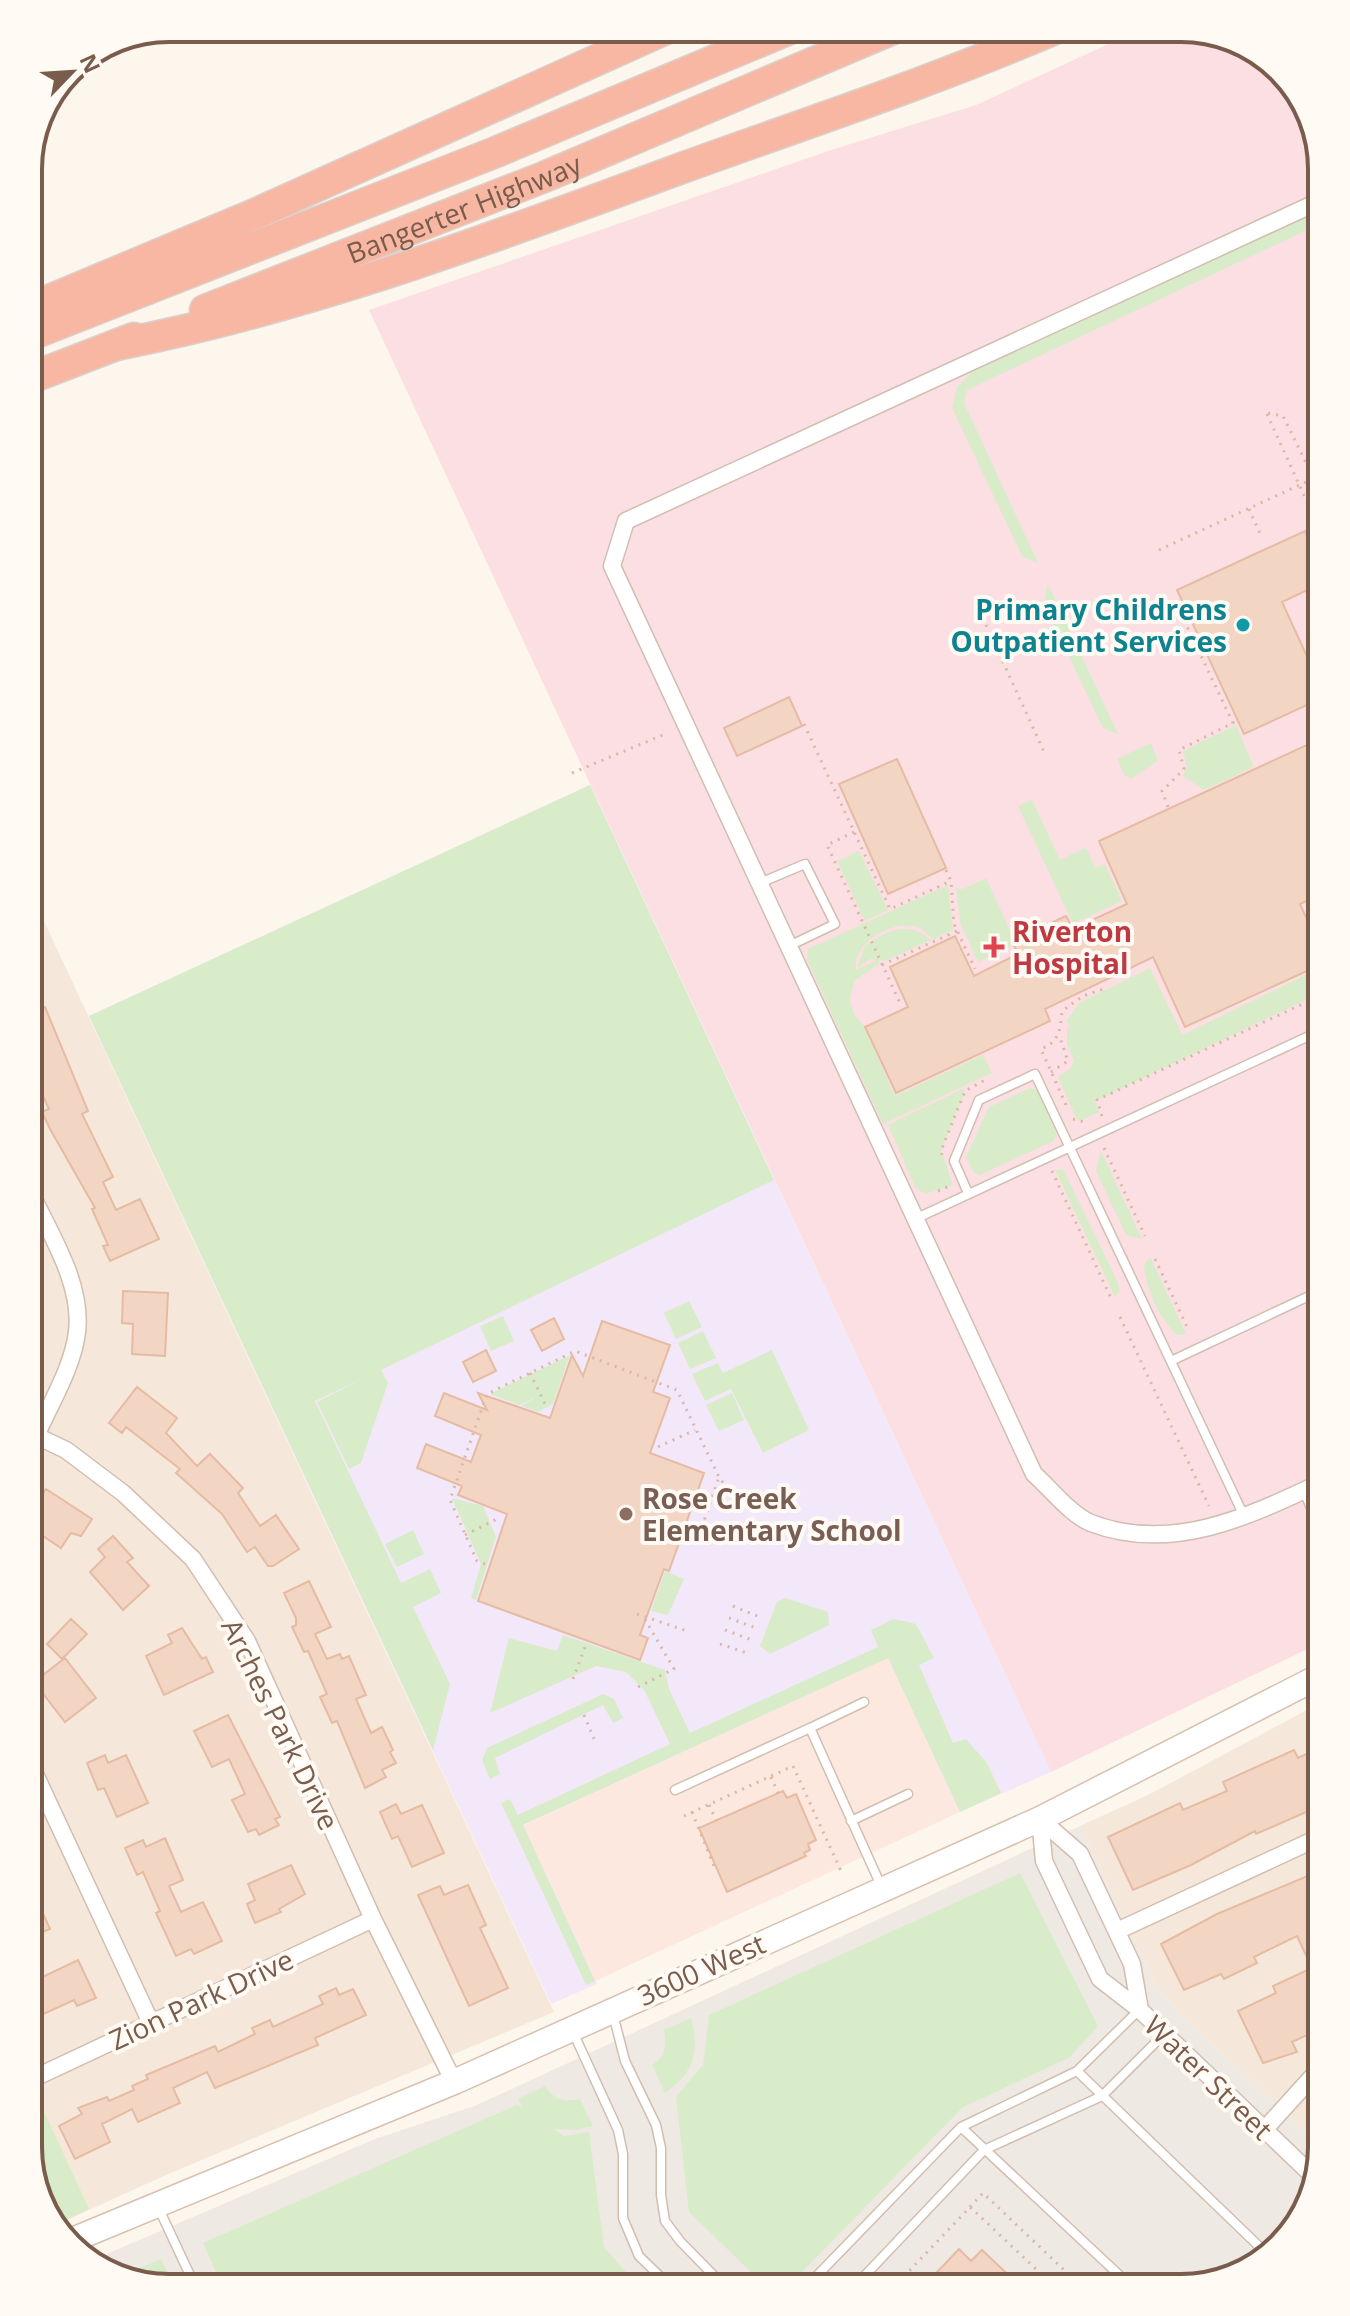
<svg xmlns="http://www.w3.org/2000/svg" width="1350" height="2316" viewBox="0 0 1350 2316" font-family="'Open Sans',sans-serif">
	<rect width="100%" height="100%" fill="#fdf6ec"/>
	<path fill="#f5e8da" d="M28 887 554 2012 166 2175 56 2225 42 2209 28 2147Z
		M1322 1702V2148L1181 2015 1156 1986 1080 1826 1150 1794Z"/>
	<path fill="#fde8e0" d="M888 1657 960 1812 595 1981 522 1826Z"/>
	<path fill="#efe9e4" d="M1080 1826 1156 1986 1181 2015 1322 2148 1299 2225 1243 2274 1181 2288H160L88 2262 375 2139 477 2105Z"/>
	<path fill="#f3e8fa" d="M590 785 1051 1772 960 1812 888 1658 523 1825 597 1984 551 2004 89 1016Z"/>
	<path fill="#fbdfe3" d="M1143 28H1191L1260 52 1308 107 1322 169V1642L1051 1772 369 310 831 150 976 105Z"/>
	<path fill="#d8ecc9" d="M1317 211H1322V223L967 390 964 403 1038 563 1022 556 952 408 957 387 972 372Z
		M1048 584 1118 734 1103 728 1044 604Z
		M1236 725 1254 767 1204 790 1183 776 1187 767 1183 751Z
		M1151 743 1158 761 1132 778 1125 776 1117 759Z
		M590 785 774 1180 381 1370 388 1383 361 1463 349 1469 317 1402 364 1378 315 1401 401 1583 430 1569 441 1593 413 1607 450 1684 433 1750 89 1016Z
		M1032 800 1060 860 1086 848 1095 868 1105 864 1122 901 1073 924 1018 806Z
		M859 851 888 910 865 921 837 861Z
		M986 878 1016 944 978 962 960 923 956 888 963 889Z
		M948 885 953 930 933 939C929 935 923 929 918 927 894 919 852 942 856 970L877 960 870 959 857 968 865 946C888 930 908 920 931 940L885 961 878 959 879 964 854 981 850 1000 854 1014 863 1025 895 1096 983 1055 992 1073 883 1124 807 960 808 949Z
		M1322 967V992L1097 1100 1093 1096 1099 1112 1080 1121 1076 1118 1058 1077 1071 1068 1074 1061 1067 1045V1026L1072 1032 1067 1021 1079 1003 1150 968 1182 1035Z
		M1030 1088 1037 1090 1057 1135 1053 1141 980 1175 974 1173 966 1157 989 1107Z
		M962 1089 965 1091 941 1151 953 1185 925 1194 915 1187 888 1125Z
		M1101 1151 1142 1239 1126 1235 1096 1171Z
		M1063 1169 1118 1283 1119 1292 1115 1297 1055 1170Z
		M1150 1257 1186 1334 1177 1335C1160 1320 1145 1287 1144 1265Z
		M689 1301 702 1327 676 1339 664 1313Z
		M503 1316 514 1341 491 1351 480 1326Z
		M703 1331 716 1358 690 1369 678 1343Z
		M772 1350 809 1430 763 1453 731 1389 705 1401 692 1374 718 1363 723 1373Z
		M570 1355 553 1404 538 1412 521 1406 537 1397 519 1405 490 1394Z
		M732 1393 744 1420 719 1431 706 1405Z
		M452 1498 483 1506 496 1537 476 1600 471 1598 481 1564Z
		M413 1530 424 1554 397 1567 385 1544Z
		M665 1571 684 1579 668 1615 651 1611Z
		M785 1598 828 1612 829 1625 770 1654 760 1646 777 1602Z
		M894 1619 916 1624 934 1658 919 1665 953 1743 966 1739 987 1763 1001 1793 960 1812 888 1658 523 1825 595 1981 586 1985 501 1803 510 1799 518 1815 670 1744 644 1690 626 1672 596 1666 490 1713 509 1638 557 1651 563 1635 665 1670 669 1689 690 1733 878 1647 871 1630Z
		M603 1694 614 1699 623 1718 613 1723 603 1705 495 1758 500 1774 490 1779 482 1760 487 1748Z
		M1020 1873 1098 2026 1070 2057 962 2108 797 2277 753 2274 689 2212 676 2097 703 2065 709 2015Z
		M691 2018C700 2050 694 2074 665 2093L652 2065C666 2056 667 2046 664 2030Z
		M545 2086C555 2101 564 2102 580 2099L593 2126 577 2130 554 2129 564 2136 589 2132 604 2247 640 2288H223L203 2243 517 2105 523 2108 518 2099Z
		M36 2094 89 2209 56 2225C27 2191 28 2140 28 2098Z
		M161 2259 175 2288H160L123 2275Z"/>
	<path fill="#f3d5c3" stroke="#e6bba3" stroke-width="2" d="M1305 531 1322 567V583L1282 602 1322 689V698L1244 734 1177 590Z
		M789 697 802 726 737 756 724 728Z
		M1322 738V894L1300 904 1322 952V964L1185 1027 1153 957 1045 1009 1050 1021 896 1093 865 1027 908 1007 890 967 955 936 974 976 1018 954 1012 941 1066 916 1073 929 1127 904 1099 841Z
		M897 759 946 868 888 894 839 784Z
		M45 1007 88 1111 82 1114 113 1177 103 1182 116 1210 140 1199 159 1239 110 1261 103 1246 108 1245 92 1209 95 1208 50 1129 42 1112 49 1109 28 1064V1015Z
		M123 1291 168 1293 165 1356 132 1354 133 1324 122 1323Z
		M554 1318 564 1339 542 1351 531 1330Z
		M602 1321 670 1345 653 1392 670 1398 650 1453 704 1473 669 1571 664 1569 640 1635 648 1638 640 1660 478 1601 507 1514 458 1495 462 1486 417 1468 426 1444 471 1462 481 1435 435 1416 444 1393 487 1410 478 1393 550 1418 572 1355 583 1376Z
		M486 1350 496 1371 473 1382 463 1362Z
		M137 1387 177 1418 166 1433 197 1466 210 1454 243 1488 238 1493 260 1526 276 1515 299 1549 273 1566H268L255 1547 247 1552 222 1514 176 1473 180 1469 126 1427 122 1433 109 1423Z
		M46 1489 92 1519 81 1536 71 1533 61 1548 28 1526V1516Z
		M113 1536 133 1558 127 1562 149 1586 123 1610 90 1572 105 1557 98 1549Z
		M309 1581 331 1627 315 1634 327 1659 340 1654 342 1659 349 1656 366 1695 356 1699 371 1733 382 1727 393 1750 390 1752 396 1763 382 1770 386 1777 365 1788 337 1721 332 1723 320 1697 327 1694 308 1651 304 1652 292 1627 296 1625V1618L284 1593Z
		M71 1619 87 1634 62 1659 47 1644Z
		M182 1628 202 1659 206 1657 213 1672 164 1695 146 1656 172 1643 168 1635Z
		M65 1658 96 1698 65 1722 34 1682Z
		M228 1715 280 1817 275 1819 279 1825 259 1835 256 1829 248 1832 232 1800 245 1794 229 1759 212 1767 194 1731Z
		M1322 1747V1805L1256 1834 1255 1831 1191 1865 1133 1890 1108 1837 1180 1803 1183 1810 1227 1791 1223 1782 1294 1750 1298 1758Z
		M105 1755 108 1763 126 1755 148 1803 117 1817 104 1788 98 1790 87 1763Z
		M783 1791 787 1798 796 1794 816 1840 808 1844 810 1850 804 1853 806 1856 727 1892 699 1828Z
		M396 1804 401 1814 422 1805 444 1853 412 1867 398 1836 392 1839 380 1812Z
		M165 1838 183 1880 169 1886 181 1912 203 1902 222 1941 194 1954 191 1949 176 1956 156 1913 160 1911 143 1872 137 1875 125 1848 143 1840 146 1847Z
		M291 1865 305 1894 279 1909 281 1912 255 1923 247 1904 255 1900 248 1884Z
		M1322 1870V2028L1292 2042 1297 2052 1263 2063 1238 2011 1276 1993 1273 1986 1312 1968 1297 1936 1254 1957 1257 1963 1224 1979 1221 1974 1184 1990 1161 1944 1217 1914Z
		M28 1880 50 1929 28 1938Z
		M468 1885 486 1925 480 1928 508 1988 469 2006 418 1895 440 1886 444 1895Z
		M78 1960 96 1998 77 2006 74 2000 28 2021V1984Z
		M336 1988 339 1995 353 1989 366 2015 315 2038 318 2045 215 2088 207 2072 173 2088 180 2103 138 2122 132 2109 102 2124 110 2142 75 2159 59 2126 82 2114 78 2108 107 2097 109 2101 134 2090 132 2086 148 2079 146 2075 215 2046 218 2052 255 2034 252 2028 270 2020 273 2027 323 2004 319 1996Z
		M959 2249 971 2261 982 2250 1022 2288H922Z"/>
	<g fill="none" stroke-linecap="round" stroke-linejoin="round">
		<defs>
			<path id="service" d="M760 883 805 864 835 924 789 946
				M968 1193 954 1161 979 1100 1035 1074 1244 1516
				M915 1219 1322 1030
				M1171 1361 1322 1290
				M810 1728 864 1702
				M675 1790 810 1728 882 1888
				M851 1821 908 1794
				M613 2014 625 2061 656 2125 661 2148V2195L665 2221 680 2241 726 2288
				M573 2032 618 2130 623 2154V2218L639 2256 672 2288
				M1077 2071 1266 2253
				M961 2127 1133 2288
				M159 2209 196 2288
				M805 2288 961 2127 1077 2071 1139 2010
				M853 2288 984 2150 1102 2096 1163 2035"/>
			<path id="minor" d="M28 1187C48 1231 83 1282 77 1332 73 1367 50 1404 36 1436
				M28 1432 66 1450 123 1493 193 1559 247 1641 373 1919 454 2082
				M1322 1482C1250 1516 1171 1554 1091 1523 1071 1515 1050 1488 1034 1474L612 566 626 521 1322 200
				M1307 1489 1322 1522
				M28 1759 151 2023
				M1040 1819 1044 1861 1100 1979 1140 2010 1313 2176
				M1040 1819 1080 1854 1132 1964 1140 2010
				M1117 1931 1322 1836
				M28 2081 373 1919
				M1264 2130 1322 2066"/>
			<path id="secondary" d="M70 2241 454 2082 1040 1819 1322 1675"/>
			<g id="motorway">
				<path d="M28 309 255 214 668 28"/>
				<path id="s1" d="M205 310 544 177 895 28"/>
				<path d="M28 336 496 152 792 28"/>
				<path d="M116 345C307 308 489 239 671 172 800 125 930 83 1057 28"/>
				<path d="M28 379 134 338"/>
			</g>
		</defs>
		<use href="#service" stroke="#d1beb0" stroke-width="11"/>
		<use href="#minor" stroke="#d1beb0" stroke-width="19"/>
		<use href="#secondary" stroke="#d6c0b0" stroke-width="27"/>
		<use href="#motorway" stroke="#dad1cd" stroke-width="33"/>
		<path stroke="#d9b8a5" stroke-width="3" stroke-dasharray="2 6" stroke-linecap="butt" d="M1267 414 1322 535
			M1249 509 1261 536
			M1159 550 1306 482 1310 471 1283 416 1267 413
			M976 603 1045 754
			M804 724 890 909 951 881
			M572 773 665 734
			M1168 807 1162 791 1184 769 1179 750 1233 723 1183 618
			M854 832 827 845 900 1003
			M946 870 951 881 954 924 975 969
			M882 965 957 931
			M1051 1072 1068 1061 1059 1035
			M1066 1105 1041 1049C1060 1041 1060 1030 1062 1011L1083 996 1103 989
			M1102 1116 1097 1100 1322 995
			M1073 1119 1088 1123
			M1104 1148 1145 1236
			M942 1155 941 1151 965 1091 985 1080
			M1052 1171 1111 1298
			M938 1191 952 1185
			M1155 1259 1189 1331
			M1120 1317 1209 1506
			M530 1373 547 1408
			M658 1447 695 1430
			M694 1524 723 1536
			M702 1527 719 1477
			M465 1535 499 1518
			M485 1564 477 1561 450 1500 487 1394 575 1351 677 1390 719 1477 733 1497
			M733 1606 760 1617
			M637 1614 687 1631
			M729 1618 756 1628
			M725 1630 752 1640
			M720 1644 747 1653
			M573 1679 587 1642
			M638 1687 674 1669 643 1616
			M584 1715 595 1741
			M771 1777 778 1793
			M709 1805 716 1820
			M692 1812 716 1871
			M684 1816 793 1766 841 1871
			M970 2207 983 2193 1083 2288
			M748 2283 771 2281 792 2285
			M893 2288 970 2207 1054 2286 1052 2288
			M1067 2288 1074 2280"/>
		<use href="#service" stroke="#fff" stroke-width="8"/>
		<use href="#minor" stroke="#fff" stroke-width="16"/>
		<use href="#secondary" stroke="#fff" stroke-width="24"/>
		<use href="#motorway" stroke="#f7b7a3" stroke-width="30"/>
	</g>
	<circle fill="#0f9aa8" stroke="#fffaf3" stroke-width="3" cx="1243" cy="625" r="8"/>
	<path fill="#e0444e" stroke="#fffaf3" stroke-width="3" d="M990 935h8v8h8v8h-8v8h-8v-8h-8v-8h8z"/>
	<circle fill="#8d6e63" stroke="#fffaf3" stroke-width="3" cx="626" cy="1514" r="8"/>
	<g text-anchor="middle" dominant-baseline="central" stroke-width="8" stroke-linejoin="round" paint-order="stroke">
		<g font-size="28" fill="#7a5c4d" stroke="#fffaf3">
			<text stroke="none"><textPath href="#s1" startOffset="278">Bangerter Highway</textPath></text>
			<text transform="translate(281 1724) rotate(64)">Arches Park Drive</text>
			<text transform="translate(701 1969) rotate(-24)">3600 West</text>
			<text transform="translate(201 1999) rotate(-25)">Zion Park Drive</text>
			<text transform="translate(1209 2077) rotate(44)">Water Street</text>
		</g>
		<g font-size="28" font-weight="bold" fill="#0d838f" stroke="#fffaf3" text-anchor="end">
			<text x="1227" y="609">Primary Childrens<tspan x="1227" dy="32">Outpatient Services</tspan></text>
		</g>
		<g font-size="28" font-weight="bold" fill="#be3a42" stroke="#fffaf3" text-anchor="start">
			<text x="1012" y="931">Riverton<tspan x="1012" dy="32">Hospital</tspan></text>
		</g>
		<g font-size="28" font-weight="bold" fill="#785e54" stroke="#fffaf3" text-anchor="start">
			<text x="642" y="1498">Rose Creek<tspan x="642" dy="32">Elementary School</tspan></text>
		</g>
	</g>
	<path d="M0 0H1350V2316H0ZM169 42H1181A127 127 0 0 1 1308 169V2147A127 127 0 0 1 1181 2274H169A127 127 0 0 1 42 2147V169A127 127 0 0 1 169 42Z" fill="#fffaf3" fill-rule="evenodd"/>
	<path fill="none" stroke="#7a5c4d" stroke-width="4" d="M169 42H1181A127 127 0 0 1 1308 169V2147A127 127 0 0 1 1181 2274H169A127 127 0 0 1 42 2147V169A127 127 0 0 1 169 42Z"/>
	<g transform="translate(72 72) rotate(65)" stroke="#fffaf3" stroke-width="6" paint-order="stroke">
	<path d="M0-6L14 30L0 20L-14 30Z" fill="#7a5c4d"/>
	<text y="-12" font-size="22" font-weight="bold" text-anchor="middle" fill="#7a5c4d">N</text>
	</g>
</svg>
